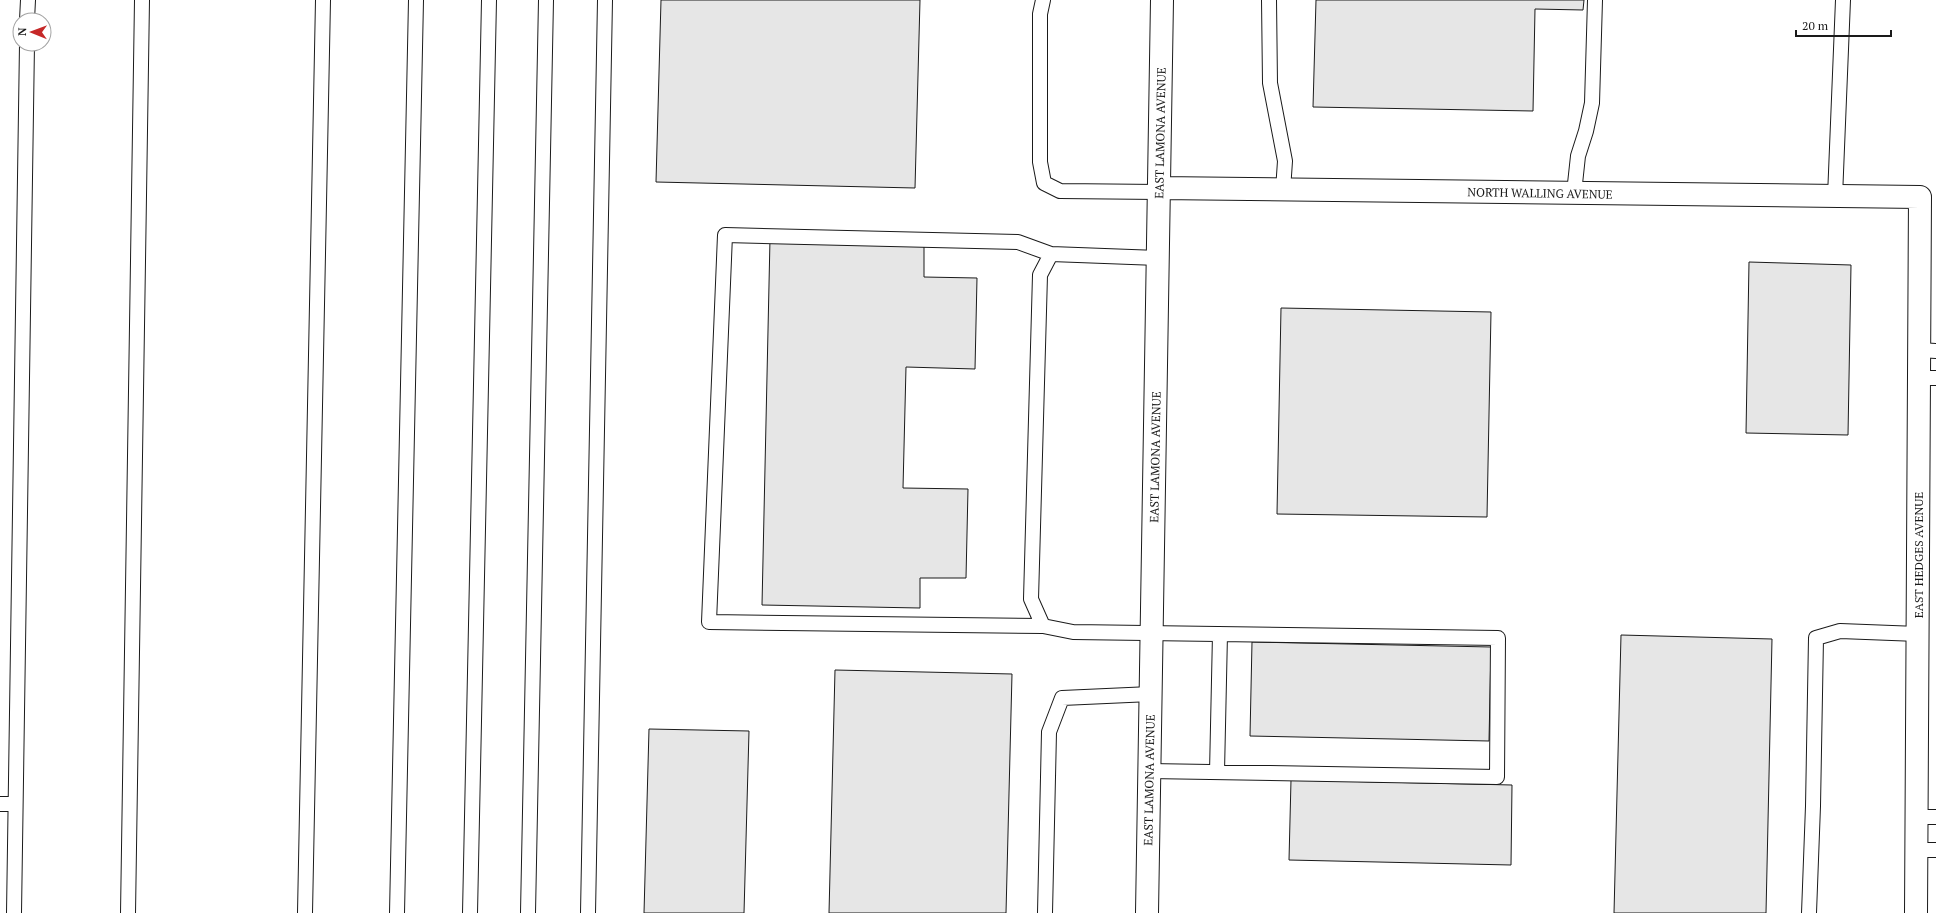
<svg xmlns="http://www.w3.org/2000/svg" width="1936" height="913" viewBox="0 0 1936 913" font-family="'PT Serif',serif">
	<rect width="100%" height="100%" fill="#fff"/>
	<path fill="#e6e6e6" stroke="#1a1a1a" d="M661 0H920L915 188 656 182Z
		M1316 0H1584L1583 10 1535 9 1533 111 1313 107Z
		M770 239 924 242V277L977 278 975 369 906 367 903 488 968 489 966 578H920V608L762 605Z
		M1749 262 1851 265 1848 435 1746 433Z
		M1281 308 1491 312 1487 517 1277 514Z
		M1621 635 1772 639 1766 913H1614Z
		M1252 642 1491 647 1489 741 1250 736Z
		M835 670 1012 674 1006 913H829Z
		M649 729 749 731 744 913H644Z
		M1291 780 1512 785 1511 865 1289 860Z"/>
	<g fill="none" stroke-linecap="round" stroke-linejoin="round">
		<defs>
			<path id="service" d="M1043 0 1040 14V162L1044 183 1060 191 1159 192
				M1269 0 1270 83 1285 161 1283 190
				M27 20 28 0
				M1574 193 1578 156 1586 131 1592 103 1595 0
				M1835 197 1843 0
				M1919 350 1936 351
				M1919 378H1936
				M1043 626 709 622 725 235 1018 242 1051 254
				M1149 771 1497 777 1498 638 1073 632 1043 626 1031 599 1040 275 1051 254 1158 258
				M1217 772 1220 634
				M0 804H15
				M1917 817H1936
				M1917 850H1936
				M14 913 27 44
				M128 913 142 0
				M305 913 323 0
				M397 913 416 0
				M470 913 489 0
				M528 913 546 0
				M588 913 605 0
				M1045 913 1049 732 1062 698 1151 694
				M1809 913 1813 806 1816 638 1840 631 1918 634"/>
			<path id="minor" d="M1159 188 1920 197 1916 913
				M1147 913 1162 0"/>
		</defs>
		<use href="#service" stroke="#1a1a1a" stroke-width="16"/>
		<use href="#minor" stroke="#1a1a1a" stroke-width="24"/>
		<use href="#service" stroke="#fff" stroke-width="14"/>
		<use href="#minor" stroke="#fff" stroke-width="22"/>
	</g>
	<g text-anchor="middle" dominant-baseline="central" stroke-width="3" stroke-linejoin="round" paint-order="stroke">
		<g font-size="12" fill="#1a1a1a" stroke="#fff">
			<text transform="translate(1160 133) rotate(-89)">EAST LAMONA AVENUE</text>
			<text transform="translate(1540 193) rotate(1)">NORTH WALLING AVENUE</text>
			<text transform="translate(1155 457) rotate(-89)">EAST LAMONA AVENUE</text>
			<text transform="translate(1918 555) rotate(-90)">EAST HEDGES AVENUE</text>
			<text transform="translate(1149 780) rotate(-89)">EAST LAMONA AVENUE</text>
		</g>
	</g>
	<g transform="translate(32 32) rotate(271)"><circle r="19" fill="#ffffff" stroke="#a3a3a3"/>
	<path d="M0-3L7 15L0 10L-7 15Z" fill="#c62828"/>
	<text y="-6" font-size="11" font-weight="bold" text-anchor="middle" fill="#1a1a1a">N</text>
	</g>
	<path d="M1796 30v6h95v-6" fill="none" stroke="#1a1a1a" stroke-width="2"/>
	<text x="1802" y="30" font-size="12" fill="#1a1a1a" stroke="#ffffff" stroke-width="3" paint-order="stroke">20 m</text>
</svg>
